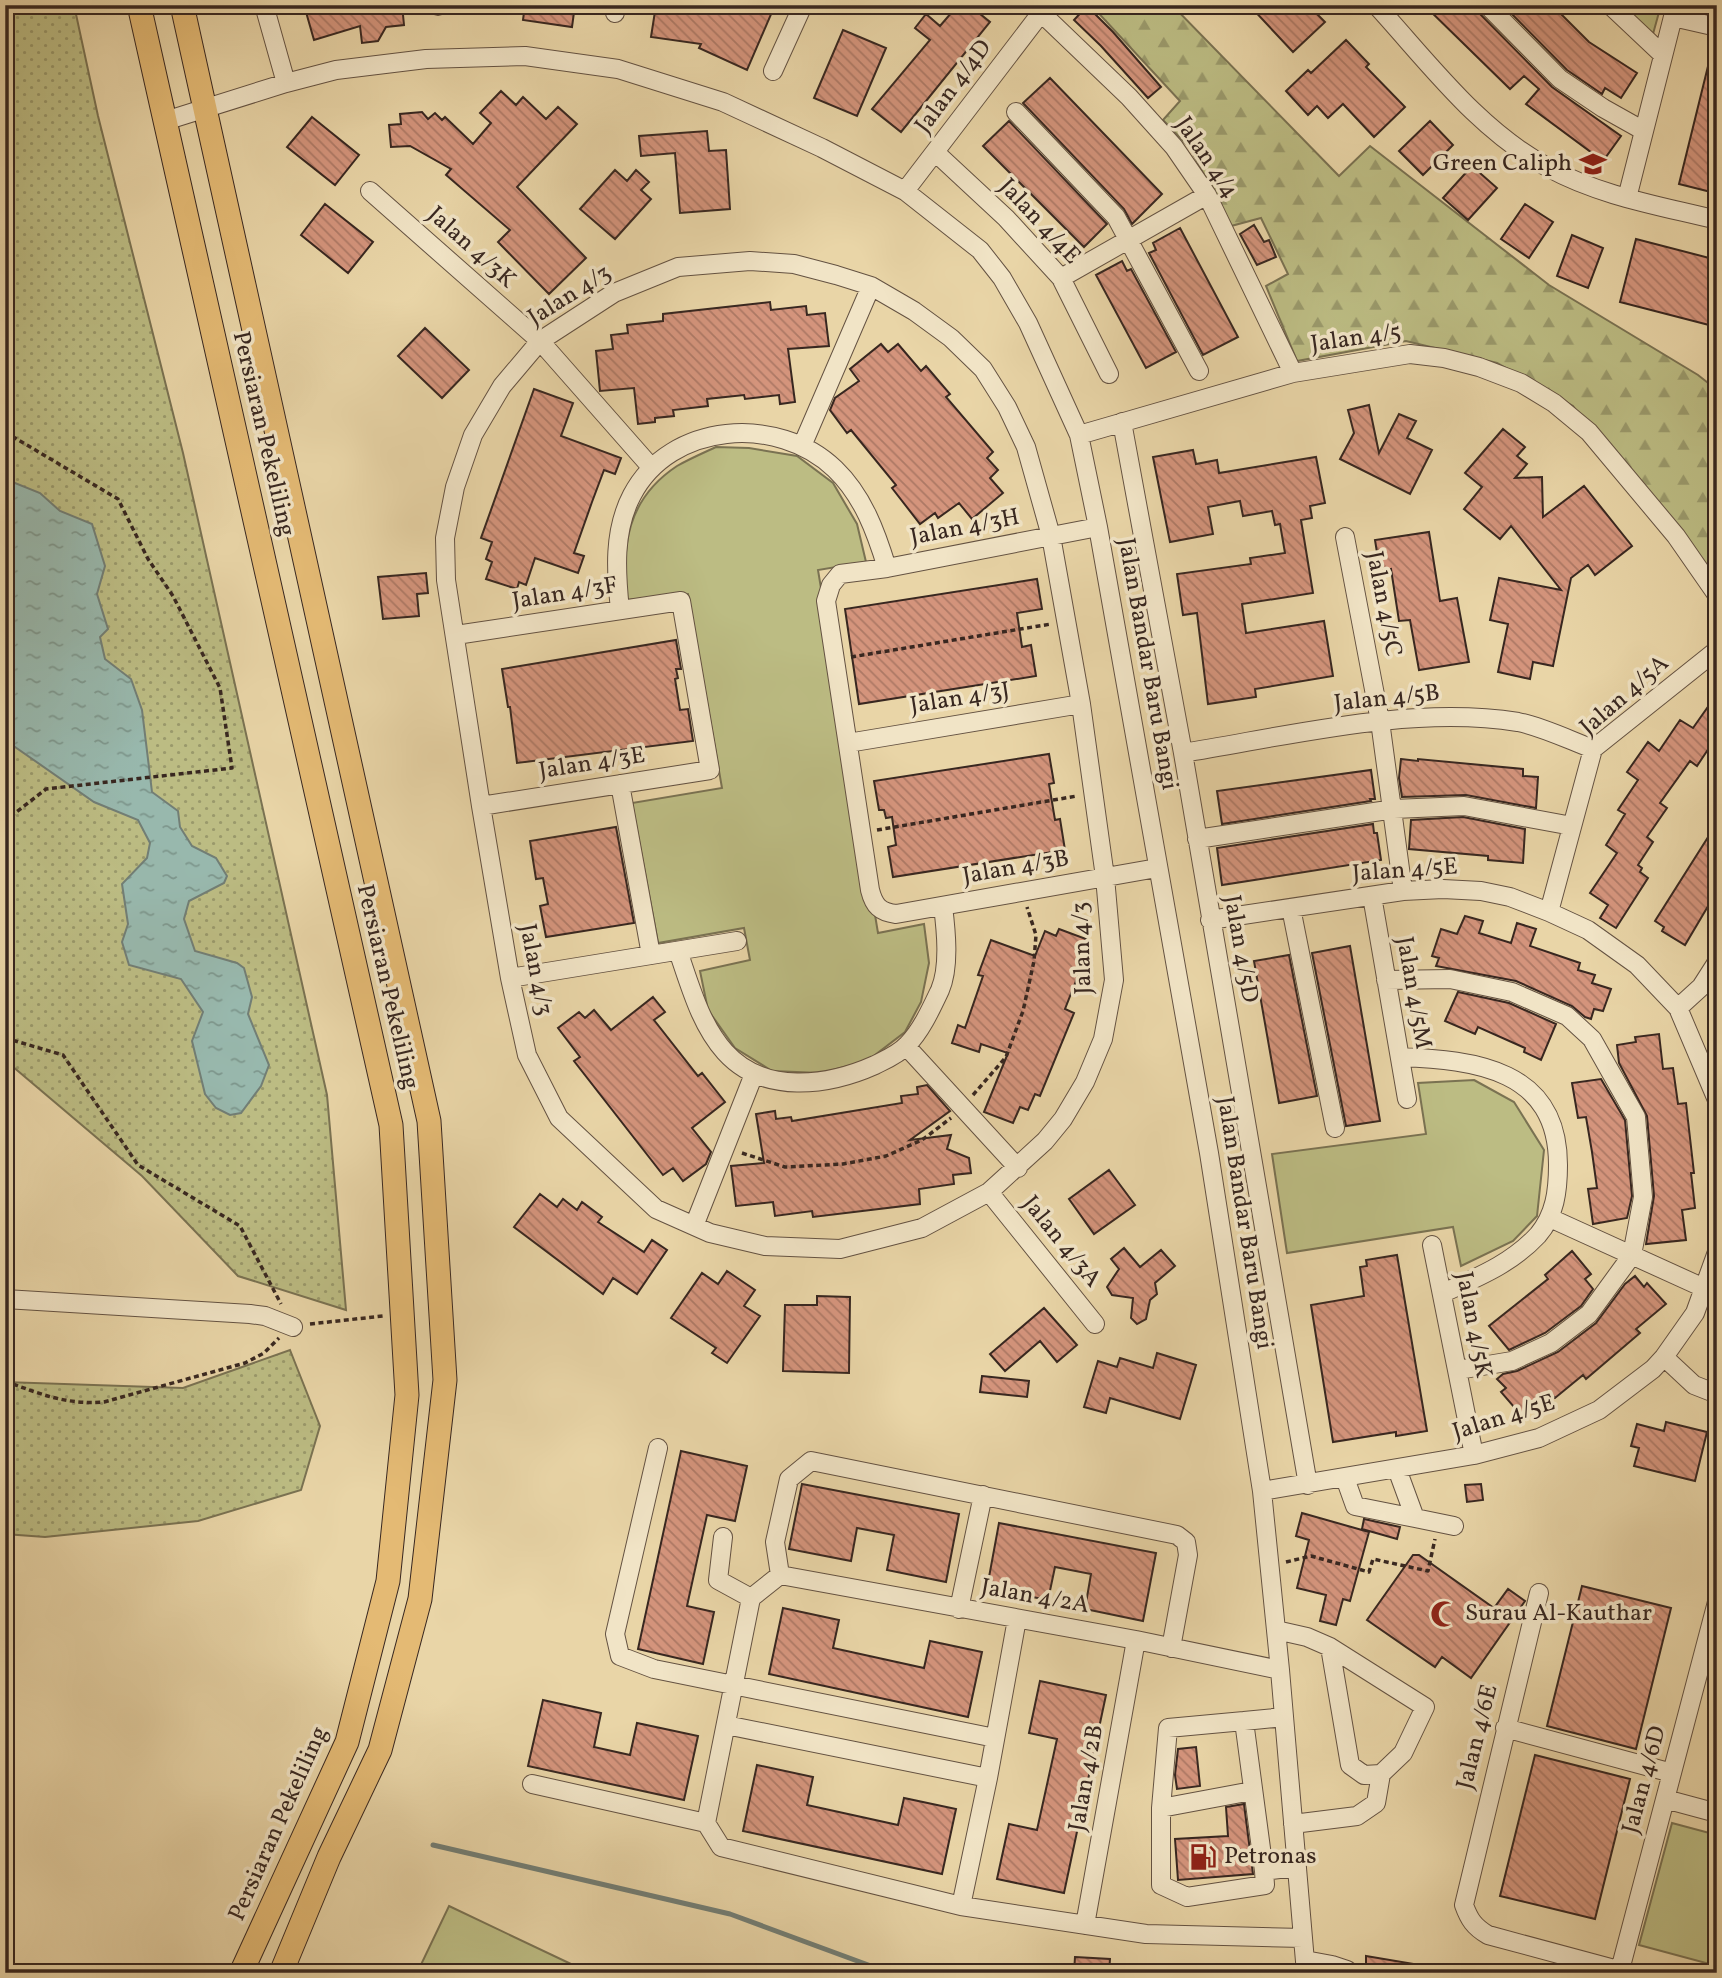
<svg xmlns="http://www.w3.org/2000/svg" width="1722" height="1978" viewBox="0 0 1722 1978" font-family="Vollkorn,serif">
	<defs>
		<pattern id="grass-dots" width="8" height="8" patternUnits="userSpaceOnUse" patternTransform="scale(1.75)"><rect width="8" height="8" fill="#bcbc83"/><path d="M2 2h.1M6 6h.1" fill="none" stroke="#9a996b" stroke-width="1.8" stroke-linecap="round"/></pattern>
		<pattern id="forest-firs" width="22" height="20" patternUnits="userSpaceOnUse" patternTransform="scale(1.75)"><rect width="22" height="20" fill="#bcbc83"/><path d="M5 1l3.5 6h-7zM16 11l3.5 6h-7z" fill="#9a996b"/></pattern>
		<pattern id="water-ripples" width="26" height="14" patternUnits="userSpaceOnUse" patternTransform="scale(1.75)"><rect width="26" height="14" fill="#98b8ad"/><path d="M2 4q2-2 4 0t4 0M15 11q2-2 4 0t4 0" fill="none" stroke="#7d968c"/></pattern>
		<pattern id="building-back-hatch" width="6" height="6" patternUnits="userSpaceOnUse" patternTransform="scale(1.75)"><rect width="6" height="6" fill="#d4947c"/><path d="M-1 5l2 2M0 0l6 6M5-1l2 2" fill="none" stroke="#ad7965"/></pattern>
	</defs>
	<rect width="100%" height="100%" fill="#e9d5a7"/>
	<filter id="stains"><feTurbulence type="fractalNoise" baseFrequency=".00286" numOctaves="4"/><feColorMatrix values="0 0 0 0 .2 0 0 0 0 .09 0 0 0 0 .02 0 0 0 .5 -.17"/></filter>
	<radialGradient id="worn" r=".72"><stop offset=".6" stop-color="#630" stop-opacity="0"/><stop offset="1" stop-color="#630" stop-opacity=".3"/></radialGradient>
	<path fill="url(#grass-dots)" stroke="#7a7252" stroke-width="2" d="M5 5H74L98 116 183 453 327 1095 346 1310 238 1276 142 1176 5 1060Z
		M290 1350 320 1426 301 1490 198 1521 45 1537 5 1534V1382L183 1388Z"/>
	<path fill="url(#forest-firs)" stroke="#7a7252" stroke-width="2" d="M1091 5H1172L1339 176 1370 146 1549 285 1698 375 1717 390V601L1573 406 1497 363 1406 341 1297 361 1266 286 1288 274 1261 218 1231 226 1190 148 1163 120 1180 101Z"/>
	<path fill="#bcbc83" stroke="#7a7252" stroke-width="2" d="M1622 5H1661L1653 34Z
		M716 447 749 448 797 456 833 483 857 524 866 562 818 570 878 933 924 924 929 963 921 1002 905 1032 867 1061 821 1073 772 1071 735 1048 708 1010 700 971 750 960 744 928 658 943 632 803 722 788 688 594 627 600C621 546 627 499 677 466 689 459 703 453 716 447Z
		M1474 1080 1514 1102 1544 1150 1537 1216 1513 1241 1461 1266 1453 1227 1287 1253 1272 1154 1426 1134 1418 1083Z
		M1672 1823 1717 1835V1966L1639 1945Z
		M449 1906 590 1973H417Z"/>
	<path fill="url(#water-ripples)" stroke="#727e75" stroke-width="2" d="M5 479 40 493 60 511 92 524 105 566 97 594 108 629 100 637 105 659 131 679 142 710 152 792 178 811 180 827 192 846 216 858 227 876 224 883 189 901 184 919 195 951 237 963 244 968 252 997 248 1014 269 1065 261 1086 241 1113 230 1115 216 1108 205 1094 192 1041 203 1012 181 979 129 965 122 942 128 924 122 884 147 858 150 843 138 820 94 802 5 740Z"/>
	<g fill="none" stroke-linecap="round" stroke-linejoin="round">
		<path stroke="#727e75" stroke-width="5" d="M433 1845 730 1914 890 1973"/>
	</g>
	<path fill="url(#building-back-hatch)" stroke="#382720" stroke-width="2" d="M304 5H402L404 25 386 27 378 41 362 43 360 26 314 40Z
		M525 5H575L572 27 523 20Z
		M656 5H775L747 70 699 48 701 44 651 37Z
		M958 5H969L990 22 901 132 872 109 930 40 915 28 926 14 940 26Z
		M1249 5H1308L1325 22 1293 52Z
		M1424 5H1476L1479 13 1552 87 1621 136 1603 161 1526 104 1539 89 1524 76 1510 89Z
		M1503 5H1552L1589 42 1637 73 1621 98 1605 88 1602 94 1567 70Z
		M1087 6 1113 32 1161 87 1148 98 1101 46 1074 20Z
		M843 30 886 48 857 116 814 98Z
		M1346 40 1369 64 1366 67 1405 107 1374 137 1343 104 1328 118 1317 106 1308 115 1286 91 1308 70 1311 73Z
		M1711 54H1717V171L1711 192 1679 184Z
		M1050 78 1162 194 1132 224 1124 209 1023 103Z
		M501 91 516 105 523 97 546 119 558 107 577 124 517 187 586 258 549 294 498 242 510 230 446 175 451 169 410 146 391 147 389 125 401 124 400 114 422 112 428 119 435 113 442 120 445 117 473 144 491 123 480 113Z
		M312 117 359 155 335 185 287 147Z
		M1009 121 1107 224 1084 247 983 146Z
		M1430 121 1453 145 1423 175 1399 151Z
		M707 131 709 151 726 150 730 209 680 213 675 153 641 156 639 136Z
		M1472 166 1497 188 1468 220 1443 198Z
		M615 170 627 181 636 170 649 182 641 190 651 199 615 239 580 209Z
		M325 204 373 242 348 273 301 235Z
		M1525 204 1553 222 1529 258 1501 239Z
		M1254 225 1264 242 1269 240 1276 257 1257 265 1240 234Z
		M1180 228 1238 337 1203 355 1149 253 1156 250 1153 243Z
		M1572 235 1603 248 1588 288 1557 276Z
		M1636 239 1717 260V293L1709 325 1620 302Z
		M1122 261 1127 271 1131 269 1176 352 1146 368 1096 275Z
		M770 302 771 310 806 306 807 315 825 313 829 346 788 349 795 402 780 404 779 395 745 399 744 395 707 399 708 406 673 410 674 416 655 418V422L638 424 634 388 600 391 596 351 613 349 611 335 628 333 627 325 663 321V314Z
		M425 328 469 370 442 398 398 356Z
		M881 344 888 352 898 344 921 371 926 366 950 394 946 397 993 452 987 458 998 470 990 478 1003 493 972 519 959 503 938 518 935 513 920 524 892 488 896 485 851 430 847 433 830 410 835 398 859 381 850 369Z
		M534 389 573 403 561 436 621 458 615 474 604 470 592 502 574 553 584 556 578 573 535 558 526 585 519 582 517 589 486 579 492 562 486 559 492 542 481 538Z
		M1369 405 1379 453 1399 414 1416 421 1407 438 1432 450 1410 494 1340 459 1354 433 1348 410Z
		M1503 429 1525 447 1517 456 1527 464 1515 478 1542 477 1543 517 1584 486 1632 546 1595 575 1588 565 1571 578 1553 666 1533 662 1530 679 1498 672 1508 624 1490 620 1499 578 1561 590 1511 526 1500 539 1464 509 1482 487 1465 473Z
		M1193 450 1196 464 1217 460 1219 473 1316 457 1325 503 1310 506 1312 518 1301 520 1313 593 1242 604 1246 633 1324 621 1333 676 1255 689 1256 697 1208 704 1197 613 1183 615 1177 574 1251 564 1250 558 1285 553 1280 524 1275 525 1272 511 1243 516 1240 501 1208 507 1213 534 1170 542 1153 457Z
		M1429 532 1440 601 1457 598 1469 662 1419 670 1410 620 1399 621 1391 569 1380 571 1375 540Z
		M426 573 428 593 417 594 419 616 383 619 378 577Z
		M1037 579 1042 609 1017 613 1022 647 1031 645 1036 676 859 704 845 609Z
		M676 640 681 669H676L678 678 675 679 680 710 688 709 693 741 517 763 510 707H508L502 669Z
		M1717 694V736L1697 766 1690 761 1660 803 1667 808 1647 837 1653 842 1638 865 1642 868 1640 872 1648 878 1616 928 1600 918 1608 905 1590 893 1617 853 1606 845 1625 814 1618 810 1638 780 1627 772 1648 742 1659 751 1680 720 1693 728Z
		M1049 754 1054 783 1049 784 1055 820 1060 819 1065 850 893 877 888 847 896 845 892 817 886 818 884 810H879L874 781Z
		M1401 759 1418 761V759L1523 769V776L1538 777 1536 808 1466 795 1402 797 1399 778Z
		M1371 770 1375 799H1370L1371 801 1222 824 1217 791Z
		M1463 817 1525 829 1523 863 1488 860V856L1409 849 1411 820Z
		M1717 823V891L1685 945 1662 931 1664 927 1655 921Z
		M1373 824 1374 833H1377L1381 860 1222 885 1217 848Z
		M616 827 634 923 546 937 540 906 548 904 543 878 536 879 530 841Z
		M1465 916 1483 921 1479 933 1511 943 1517 923 1536 929 1530 946 1580 963 1578 970 1595 975 1592 983 1611 989 1603 1011 1594 1009 1591 1019 1585 1017 1572 1006 1516 981 1436 966 1439 958 1432 956 1441 929 1457 934Z
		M1059 929 1086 939 1078 955 1085 958 1065 1009 1074 1013 1040 1096 1035 1094 1028 1110 1020 1107 1013 1123 984 1112 1008 1053 981 1044 979 1052 952 1043 958 1025 965 1028 983 976 978 975 991 940 1035 956 1045 931 1056 936Z
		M1350 946 1380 1121 1346 1126 1312 953Z
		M1289 955 1317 1096 1279 1103 1254 961Z
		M1458 992 1509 1003 1556 1024 1541 1060 1524 1052 1525 1048 1478 1027 1475 1034 1445 1021Z
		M653 997 665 1012 654 1020 698 1076 702 1073 725 1102 692 1128 711 1152 706 1164 683 1181 673 1168 663 1175 574 1061 580 1057 558 1028 579 1012 585 1018 594 1010 611 1030Z
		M1659 1034 1663 1069 1673 1068 1678 1104 1686 1103 1694 1173H1691L1695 1208 1682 1210 1686 1240 1646 1244 1654 1196 1647 1116 1619 1063 1617 1045 1636 1042 1635 1037Z
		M1601 1079 1625 1120 1632 1196 1627 1218 1593 1224 1588 1189 1597 1188 1592 1152 1586 1117 1578 1118 1572 1083Z
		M927 1085 950 1111 910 1140 951 1135 947 1149 969 1158 971 1173 953 1175 954 1184 919 1189 920 1204 813 1217 812 1211 775 1216 773 1202 736 1206 731 1166 764 1163 756 1114 775 1111 776 1119 791 1117 792 1121 902 1103 901 1096 918 1094 917 1087Z
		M1109 1170 1135 1205 1094 1234 1069 1199Z
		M540 1194 557 1207 563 1199 577 1210 582 1202 602 1217 598 1222 644 1252 652 1240 667 1250 637 1294 613 1278 603 1294 514 1227Z
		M1124 1248 1140 1267 1161 1250 1175 1266 1155 1283 1157 1294 1150 1300 1146 1319 1137 1324 1131 1318 1133 1298 1112 1295 1107 1287 1119 1269 1111 1259Z
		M1572 1251 1591 1274 1585 1279 1593 1289 1581 1306 1545 1333 1509 1350 1489 1326 1548 1279 1545 1275Z
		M1397 1255 1427 1431 1396 1436V1432L1333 1442 1311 1305 1364 1296 1360 1267 1367 1266 1366 1260Z
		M727 1271 755 1290 744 1306 760 1316 727 1363 712 1353 716 1348 671 1318 702 1273 718 1284Z
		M1635 1276 1644 1287 1647 1283 1666 1304 1636 1329 1640 1333 1586 1379 1583 1375 1555 1398 1549 1392 1520 1414 1501 1392 1506 1388 1497 1379 1503 1374 1517 1371 1558 1352 1596 1323 1625 1284Z
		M817 1296 850 1297 849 1373 783 1371 785 1305H817Z
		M1044 1308 1077 1345 1057 1362 1040 1341 1005 1371 990 1354Z
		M1157 1353 1196 1365 1180 1419 1110 1398 1106 1413 1084 1407 1098 1361 1117 1367 1120 1358 1153 1368Z
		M982 1376 1029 1381 1027 1397 980 1392Z
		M1666 1422 1707 1432 1695 1481 1634 1466 1639 1448 1631 1446 1637 1424 1664 1431Z
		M681 1451 747 1466 735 1521 707 1515 687 1606 714 1612 703 1664 638 1649Z
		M802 1484 959 1514 946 1582 887 1570 894 1535 857 1528 851 1561 789 1549Z
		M1481 1484 1483 1500 1467 1502 1465 1485Z
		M1302 1513 1369 1532 1350 1601 1343 1599 1336 1625 1320 1621 1326 1595 1297 1588 1309 1540 1296 1536Z
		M1364 1519 1400 1527 1397 1539 1362 1529Z
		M999 1523 1156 1553 1143 1621 1085 1609 1091 1574 1055 1567 1048 1600 987 1588Z
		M1413 1555H1419L1494 1608 1508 1589 1525 1601 1471 1678 1442 1657 1435 1667 1367 1620Z
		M1582 1586 1671 1608 1636 1749 1547 1726Z
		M783 1608 839 1620 833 1648 924 1668 930 1641 982 1652 968 1717 769 1674Z
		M1040 1681 1106 1695 1064 1893 997 1879 1009 1824 1037 1830 1057 1739 1029 1733Z
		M543 1700 601 1713 594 1747 630 1755 637 1723 698 1736 684 1800 528 1766Z
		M1196 1747 1200 1786 1177 1789 1175 1775 1178 1749Z
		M1535 1755 1630 1779 1595 1919 1500 1896Z
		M757 1765 813 1777 807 1805 898 1825 904 1798 956 1809 942 1874 743 1831Z
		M1244 1804 1253 1874 1178 1880 1175 1839 1228 1836 1226 1807Z
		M1366 1956 1420 1965 1419 1973H1366Z
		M1075 1957 1110 1959 1109 1973H1074Z"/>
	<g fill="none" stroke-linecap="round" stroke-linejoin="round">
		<defs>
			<path id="minor" d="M264 5 286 83
				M438 5V6
				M1033 5 1129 97 1174 147 1207 195 1293 373
				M1376 5C1429 63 1479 131 1549 168 1600 196 1661 206 1717 220
				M1487 5 1560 79 1603 108 1644 131
				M1610 5 1663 55
				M615 13 616 5
				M1673 17 1717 27
				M773 71 803 5
				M1016 112 1116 217 1199 371
				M165 121 286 83 336 70 426 59 525 56 618 69 723 102 822 148 905 191 980 250 1002 278 1028 323 1079 435 1098 527 1209 1153 1262 1491 1280 1670 1306 1973
				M935 152 1006 218 1061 278 1109 374
				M370 191 540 341 651 467
				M905 191 1041 13
				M1627 198 1676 5
				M750 261 794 264 836 275 871 286 914 311 951 338 983 369 1007 407 1026 447 1051 536 1081 704 1105 877 1114 980 1103 1039 1085 1082 1063 1119 1045 1141 989 1192 922 1228 840 1249 765 1246 710 1233 656 1209 559 1118 527 1055 510 978 481 806 446 580 445 538 455 487 473 435 502 386 540 341 614 293 678 267Z
				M1061 278 1207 195
				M1122 422 1183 753 1308 1485
				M1079 435 1293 373 1410 354 1444 358 1479 367 1521 383 1554 403 1589 432 1676 536 1717 595
				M802 446 871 286
				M1098 527 887 568 840 574 831 585 826 601 870 890C874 906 880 912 896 914L1157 868
				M1345 537 1380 721 1403 891
				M620 610C616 572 613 531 632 495 670 422 778 414 835 469 863 496 876 532 887 568
				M456 635 681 601 710 770 481 806
				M848 743 1081 704
				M1183 753C1289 736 1410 705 1518 722 1543 727 1569 740 1593 749
				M620 784 651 955
				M1197 839 1394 809 1464 806 1572 826
				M1372 896 1407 1099
				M1291 908 1335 1128
				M1549 912 1593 749 1717 650
				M1210 920 1403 891 1443 889 1481 891 1510 897 1549 912 1588 930 1637 965 1678 1008 1717 1100
				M678 951C690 985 700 1024 725 1052 764 1095 828 1086 875 1065 885 1060 899 1054 907 1045 921 1031 931 1009 940 990 950 967 946 930 943 906
				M510 978 737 941
				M1386 980 1450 979 1512 992 1567 1016 1592 1039 1636 1117 1643 1197 1632 1255 1589 1314 1551 1343 1512 1361 1458 1370
				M1678 1008 1701 987 1717 962
				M906 1046 1018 1168
				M1400 1057C1475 1060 1558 1069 1558 1165 1558 1191 1555 1215 1538 1235 1511 1264 1478 1277 1443 1293
				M989 1192 1095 1324
				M1550 1218 1704 1288
				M694 1226 754 1074
				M1432 1245 1474 1455
				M5 1299 250 1314 265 1316 293 1327
				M1664 1357 1694 1385 1717 1394
				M658 1448 615 1634 620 1656 654 1669 995 1738
				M1345 1478 1355 1506 1415 1518 1397 1469
				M1262 1491 1474 1455 1539 1438 1599 1410 1653 1369 1664 1357 1695 1313 1717 1252
				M1415 1518 1454 1526
				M723 1537 718 1580 751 1598
				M780 1575 751 1598 706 1823 721 1847 961 1906 988 1778 1017 1619
				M780 1575 775 1542 789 1479 811 1461 1177 1535 1186 1542 1188 1555 1171 1648
				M780 1575 1136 1640 1280 1670
				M1539 1593 1464 1905C1469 1919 1474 1927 1488 1935L1629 1973
				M959 1609 983 1495
				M1276 1630 1307 1637 1330 1647 1425 1707 1403 1753 1381 1774 1364 1775 1350 1765 1330 1647
				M1284 1717 1244 1721 1264 1871 1296 1867
				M726 1725 988 1778
				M1505 1728 1672 1773
				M532 1784 706 1823
				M1252 1791 1161 1808V1885L1187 1897 1265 1885 1264 1871
				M1665 1799 1717 1813
				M1161 1808 1168 1728 1244 1721
				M1293 1824 1357 1816 1376 1803 1381 1774
				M961 1906 1146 1934 1303 1938
				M1085 1925 1136 1640
				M1305 1960 1332 1965 1347 1970 1348 1973
				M1620 1970 1717 1602"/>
			<path id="major" d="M139 5 391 1125 407 1395 388 1581 347 1742 241 1973
				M182 5 429 1121 445 1380 420 1599 380 1750 329 1857 281 1973"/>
		</defs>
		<use href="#minor" stroke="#645242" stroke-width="20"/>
		<use href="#major" stroke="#382720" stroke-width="25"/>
		<path stroke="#382720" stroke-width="3.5" stroke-dasharray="5 3.5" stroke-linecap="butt" d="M5 432 118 499 148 559 173 596 220 688 232 768 46 789 5 821
			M851 657 1051 624
			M877 830 1077 796
			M5 1038 63 1055 138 1165 240 1226 281 1304
			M973 1095 1006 1057 1023 1011 1034 961 1036 935 1027 907
			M742 1153 785 1167 843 1164 886 1156 922 1140 951 1118
			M310 1324 383 1316
			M5 1381C40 1394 66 1405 104 1402L245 1363 264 1353 279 1338
			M1286 1562 1311 1556 1369 1572 1373 1559 1428 1571 1435 1539"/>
		<use href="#minor" stroke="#f1e4c6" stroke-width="18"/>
		<use href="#major" stroke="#e4ba74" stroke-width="23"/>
	</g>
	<defs>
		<symbol id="school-bare" viewBox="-9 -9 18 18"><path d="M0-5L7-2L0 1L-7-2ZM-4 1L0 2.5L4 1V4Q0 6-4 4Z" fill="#8f2418" stroke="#f1e4c6" stroke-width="2.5" paint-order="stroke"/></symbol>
		<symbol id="mosque-bare" viewBox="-9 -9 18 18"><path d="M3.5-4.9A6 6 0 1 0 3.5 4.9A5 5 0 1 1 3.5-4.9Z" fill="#8f2418" stroke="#f1e4c6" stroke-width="2.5" paint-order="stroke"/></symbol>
		<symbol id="fuel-bare" viewBox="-9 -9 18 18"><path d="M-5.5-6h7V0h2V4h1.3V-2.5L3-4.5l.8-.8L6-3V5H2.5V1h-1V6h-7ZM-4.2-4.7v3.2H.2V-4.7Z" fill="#8f2418" stroke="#f1e4c6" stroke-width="2.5" paint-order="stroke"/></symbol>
	</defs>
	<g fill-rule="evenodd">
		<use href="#school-bare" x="1574" y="145" width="38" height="38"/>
		<use href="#mosque-bare" x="1425" y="1595" width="38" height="38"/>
		<use href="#fuel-bare" x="1184" y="1838" width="38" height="38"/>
	</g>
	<g text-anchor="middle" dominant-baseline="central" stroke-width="7" stroke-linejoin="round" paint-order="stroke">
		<g font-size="24" fill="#382720" stroke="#f1e4c6">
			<text transform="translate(954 87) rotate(-53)">Jalan 4/4D</text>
			<text transform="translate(1206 158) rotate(56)">Jalan 4/4</text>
			<text transform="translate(1039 222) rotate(47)">Jalan 4/4E</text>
			<text transform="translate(471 248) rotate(42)">Jalan 4/3K</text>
			<text transform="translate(570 296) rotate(-32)">Jalan 4/3</text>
			<text transform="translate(1356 339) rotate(-8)">Jalan 4/5</text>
			<text transform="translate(263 434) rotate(77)">Persiaran Pekeliling</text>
			<text transform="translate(965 528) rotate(-11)">Jalan 4/3H</text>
			<text transform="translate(565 594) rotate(-9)">Jalan 4/3F</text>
			<text transform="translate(1383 604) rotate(79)">Jalan 4/5C</text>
			<text transform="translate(1147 664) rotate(80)">Jalan Bandar Baru Bangi</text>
			<text transform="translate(1625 696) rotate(-41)">Jalan 4/5A</text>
			<text transform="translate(960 699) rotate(-9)">Jalan 4/3J</text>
			<text transform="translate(1387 699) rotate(-6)">Jalan 4/5B</text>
			<text transform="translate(592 764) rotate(-9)">Jalan 4/3E</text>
			<text transform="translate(1016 868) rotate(-10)">Jalan 4/3B</text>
			<text transform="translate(1405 871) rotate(-4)">Jalan 4/5E</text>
			<text transform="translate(1083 948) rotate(-92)">Jalan 4/3</text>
			<text transform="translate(1240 949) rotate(80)">Jalan 4/5D</text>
			<text transform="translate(535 970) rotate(79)">Jalan 4/3</text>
			<text transform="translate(387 987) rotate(77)">Persiaran Pekeliling</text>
			<text transform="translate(1413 993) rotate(80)">Jalan 4/5M</text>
			<text transform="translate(1244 1223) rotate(81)">Jalan Bandar Baru Bangi</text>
			<text transform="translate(1061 1242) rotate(51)">Jalan 4/3A</text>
			<text transform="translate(1473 1325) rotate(79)">Jalan 4/5K</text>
			<text transform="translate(1504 1418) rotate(-17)">Jalan 4/5E</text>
			<text transform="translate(1035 1597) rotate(10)">Jalan 4/2A</text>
			<text transform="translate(1478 1737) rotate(-76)">Jalan 4/6E</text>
			<text transform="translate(1087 1778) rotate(-80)">Jalan 4/2B</text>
			<text transform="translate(1645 1780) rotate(-75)">Jalan 4/6D</text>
			<text transform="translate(279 1824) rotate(-66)">Persiaran Pekeliling</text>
		</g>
		<g font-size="24" fill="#382720" stroke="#f1e4c6" text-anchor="start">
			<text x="1572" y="164" text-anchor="end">Green Caliph</text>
			<text x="1465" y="1614">Surau Al-Kauthar</text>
			<text x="1224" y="1857">Petronas</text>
		</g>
	</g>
	<rect width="1722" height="1978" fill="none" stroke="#e9d5a7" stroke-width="28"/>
	<rect x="7" y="7" width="1708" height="1964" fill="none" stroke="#382720" stroke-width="3.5"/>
	<rect x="14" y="14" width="1694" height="1950" fill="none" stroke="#382720" stroke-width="2"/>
	<rect width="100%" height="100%" filter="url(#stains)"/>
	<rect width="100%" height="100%" fill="url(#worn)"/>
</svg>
